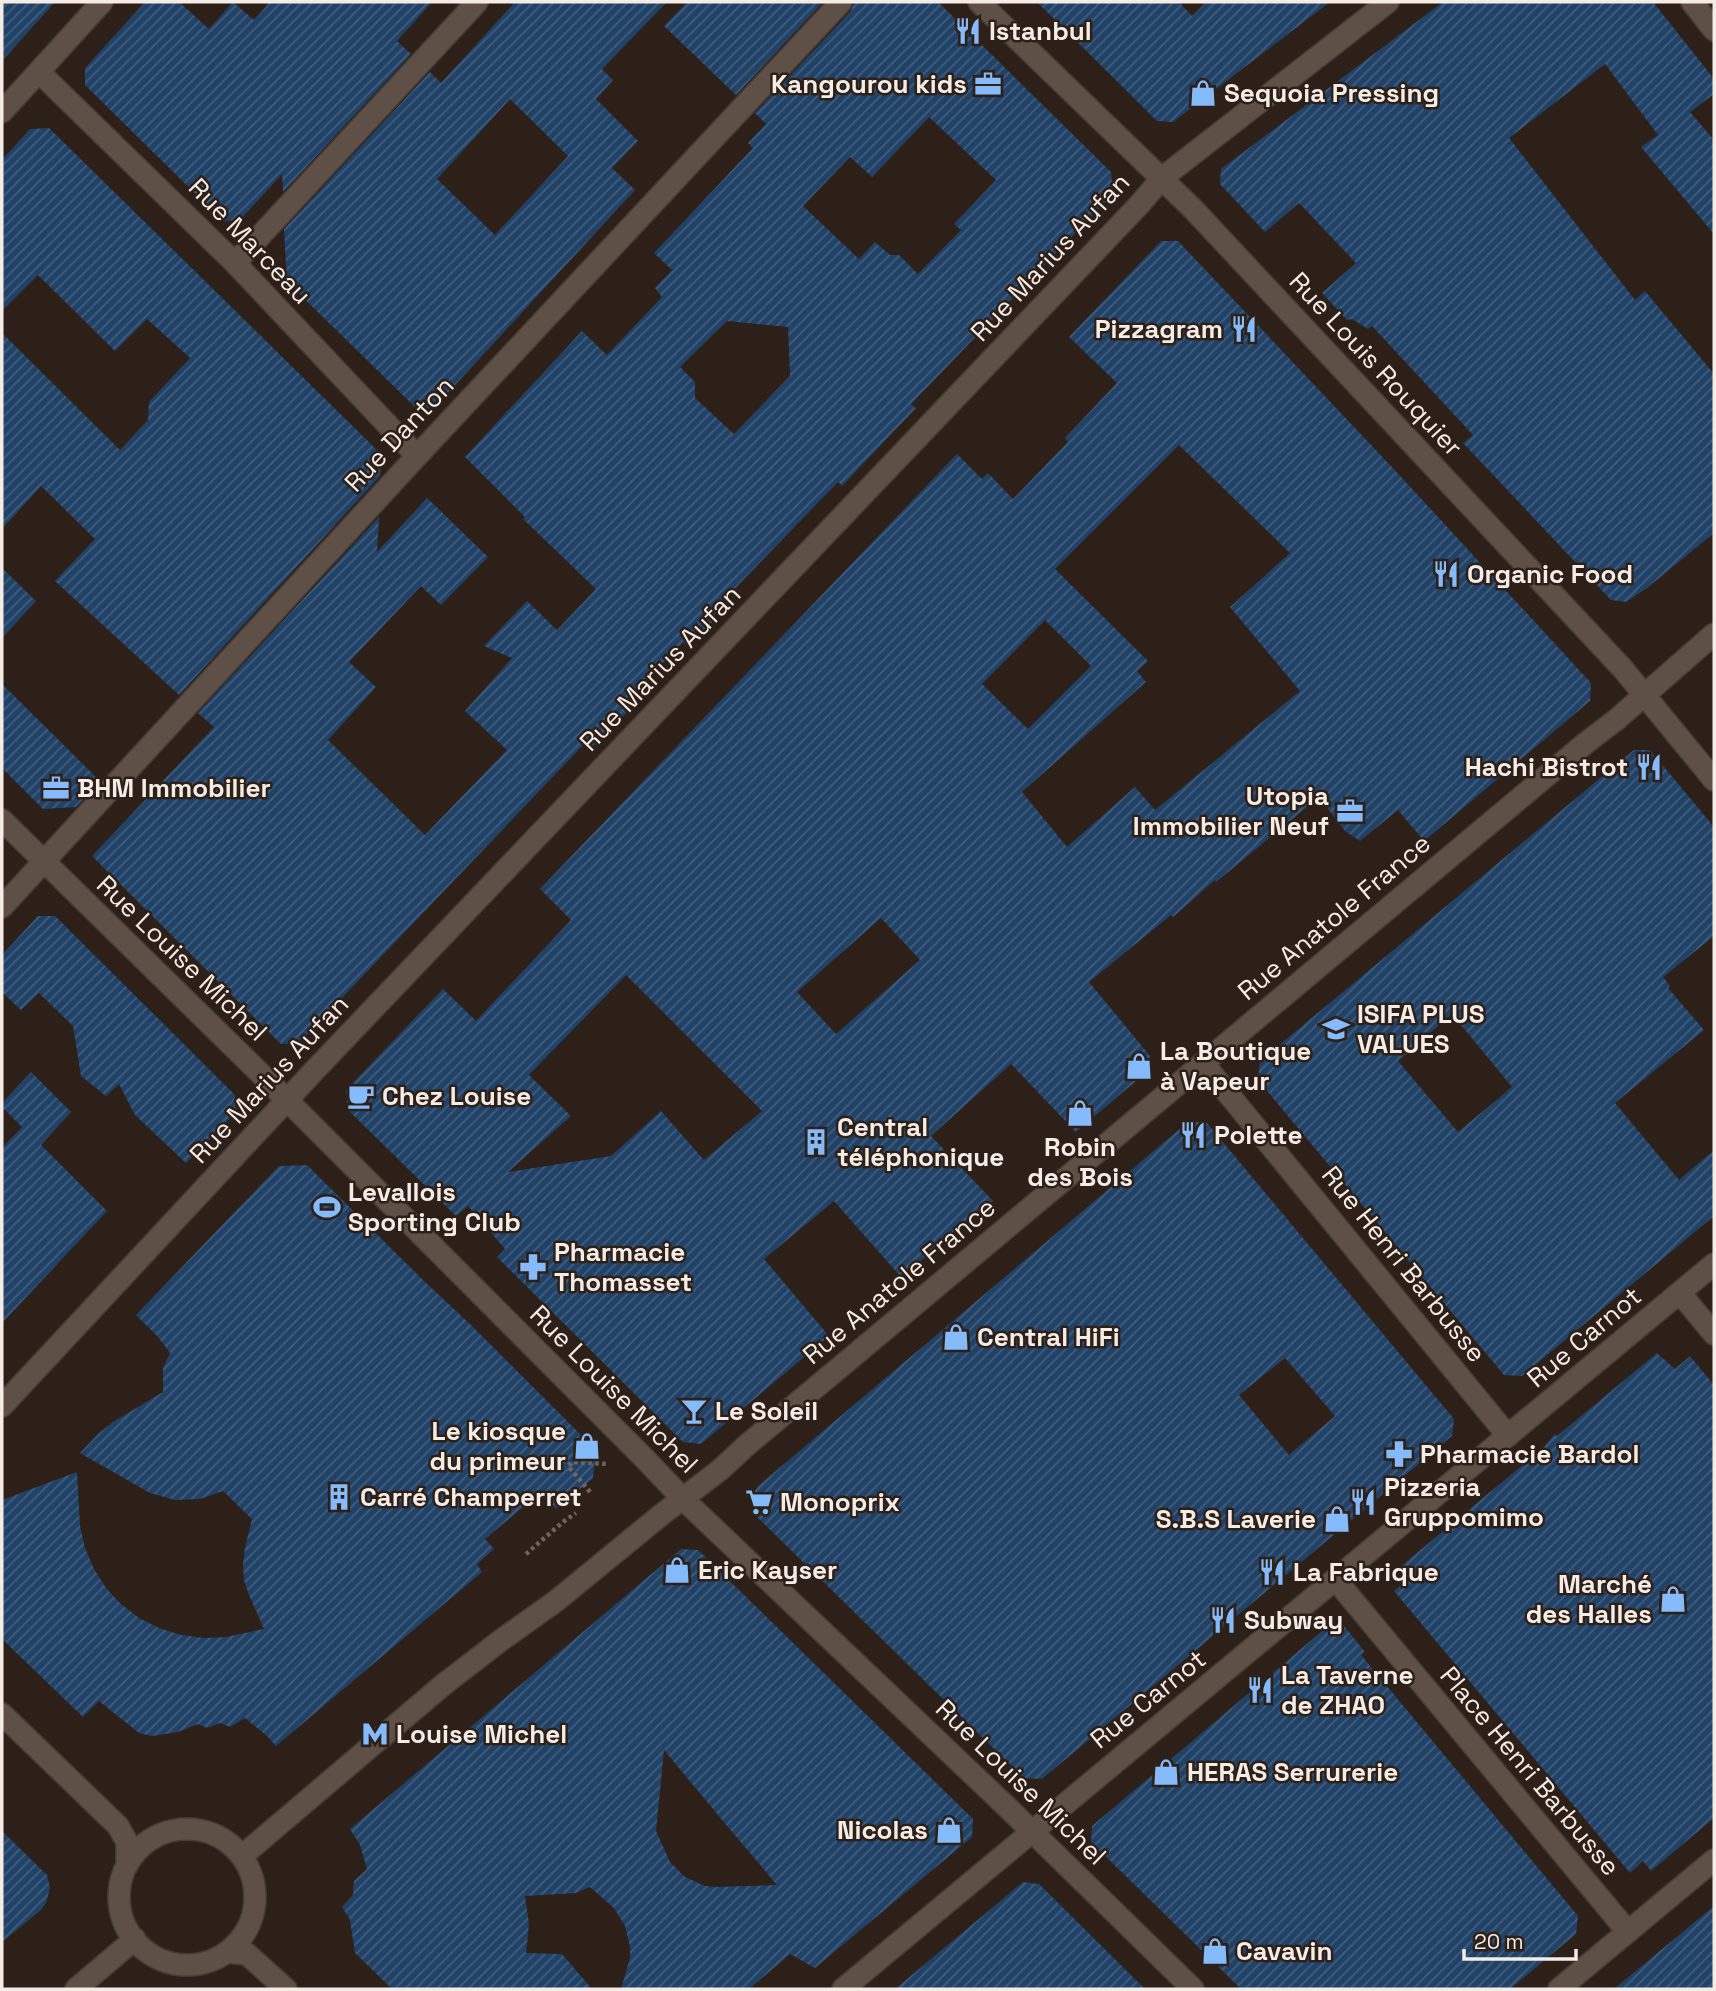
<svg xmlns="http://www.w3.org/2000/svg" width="1716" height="1991" viewBox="0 0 1716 1991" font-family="'Space Grotesk',sans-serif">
	<defs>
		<pattern id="building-hatch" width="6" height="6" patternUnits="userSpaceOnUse" patternTransform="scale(1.75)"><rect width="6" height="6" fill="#214267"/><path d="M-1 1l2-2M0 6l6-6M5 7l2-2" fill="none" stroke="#425d7d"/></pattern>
	</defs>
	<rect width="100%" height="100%" fill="#2d2018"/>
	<path fill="url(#building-hatch)" fill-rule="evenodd" d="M2 2H55L2 61Z
		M145 2H179L209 29 233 2 254 20 270 2H432L397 41 411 54 283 192 282 174 240 220 223 221 85 85V68Z
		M515 2H667L602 69 613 80 596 99 638 141 612 168 635 190 433 409H417L287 282 284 229 430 72 441 83ZM510 99 568 156 495 235 437 179Z
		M687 2H823L736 95 664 26Z
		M854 2H938L1111 172 1113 194 911 404 916 408 842 486 838 482 715 609V619L688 647 683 642 630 699 635 704 592 748 586 742 298 1044H281L92 856 214 727 198 713 379 517 377 552 427 498 488 557 441 605 421 586 349 662 376 687 328 740 425 835 507 750 465 711 512 658 484 646 527 601 557 630 596 589 523 519 525 517 465 457 582 331 607 355 662 297 655 288 672 270 654 253 753 148 748 143 766 124 755 113 851 11ZM929 117 996 180 954 224 961 230 918 274 899 255H890L875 242 859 259 803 206 850 157 872 177ZM727 321 788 327 790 376 734 434 695 398V382L680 367Z
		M1037 2H1179L1192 16 1206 2H1330L1173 122 1157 121Z
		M1443 2H1653L1714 79V94L1690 112 1714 140V234L1641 147 1658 135 1605 64 1509 138 1635 300 1645 291 1714 374V533L1647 588 1626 602 1611 600 1463 443 1473 435 1372 326 1368 329 1352 319 1347 320 1322 293 1356 263 1299 203 1265 232 1220 184 1221 169Z
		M49 128 381 454 380 476 179 695 55 581 95 539 41 486 2 529V333L120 450 148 420 149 402 190 358 147 319 115 351 38 275 2 311V160L30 129Z
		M1161 241H1178L1390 465 1591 683 1590 701 1424 841 1398 810 1360 841 1345 831 1319 797 1216 882 1215 880 1173 917 1171 915 1089 982 1150 1056 1148 1071 1076 1132 1011 1064 931 1136 993 1201 901 1277 834 1201 764 1259 829 1336 701 1444 683 1442 497 1257 505 1249 468 1206 456 1216 348 1110 346 1090 443 989 476 1021 571 920 540 889 957 454 982 479 988 473 1013 499 1068 442 1065 438 1117 383 1069 337ZM1179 445 1290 553 1230 607 1300 691 1155 810 1135 787 1067 847 1022 792 1146 682 1137 671 1148 661 1055 569ZM1045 620 1091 666 1028 729 982 684ZM881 918 920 960 836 1034 797 992ZM626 975 762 1111 704 1160 661 1111 611 1156 508 1172 571 1116 529 1075Z
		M2 568 36 601 2 638Z
		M2 684 100 781 76 807 43 809 2 768Z
		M1634 750H1650L1714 827V936L1663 977 1670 986 1668 988 1704 1030 1615 1103 1679 1180 1714 1150V1216L1522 1376 1504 1375 1258 1080 1260 1061ZM1452 1014 1512 1087 1458 1132 1398 1061Z
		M38 916H55L235 1095 236 1112 186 1163 135 1115 119 1084 106 1096 81 1076 73 1026 39 993 21 1010 2 992V955Z
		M31 1072 71 1112 41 1145 107 1211 2 1323V1148L22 1127 2 1107V1103Z
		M1189 1121 1207 1123 1454 1419 1452 1436 1042 1779 1024 1778 754 1514 751 1499 757 1487ZM1285 1358 1335 1416 1289 1455 1239 1395Z
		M307 1165 424 1281 472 1326 596 1450 593 1478 556 1509 541 1492 485 1539 494 1549 477 1564 482 1572 276 1746 267 1736 245 1718 230 1727 220 1723 207 1728 198 1724 178 1732 152 1736 139 1733 99 1701 83 1717 2 1639V1500L77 1472 80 1526 85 1548 94 1569 106 1588 121 1604 139 1618 159 1628 181 1635 204 1638 226 1637 264 1629 249 1595 244 1580 243 1564 245 1548 252 1519 223 1491 200 1499 175 1500 150 1493 80 1453 98 1434 113 1422 163 1392V1368L170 1353 158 1337 136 1315 279 1166Z
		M1657 1353 1675 1369 1690 1356 1714 1385V1818L1651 1871 1643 1861 1630 1873 1394 1591 1411 1577 1400 1567 1543 1448 1555 1434 1557 1436Z
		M681 1549 698 1550 973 1819 972 1837 815 1968 790 1954 749 1989H621L630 1958V1947L625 1926 614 1908 590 1887 576 1893 525 1896 529 1924 526 1953 562 1954 592 1989H392L355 1953 350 1920 342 1907 353 1895 354 1881 367 1869 360 1845 350 1829ZM664 1750 728 1827 777 1885 715 1887 705 1886 685 1877 670 1862 656 1831Z
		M1328 1626 1345 1627 1365 1652 1361 1655 1578 1916 1576 1934 1510 1989H1241L1091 1842 1092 1826Z
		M2 1831 47 1875 50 1888 46 1903 41 1910 2 1942Z
		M1023 1882 1039 1884 1145 1989H895Z
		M1714 1906V1989H1614Z"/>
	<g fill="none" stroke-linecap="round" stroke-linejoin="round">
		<defs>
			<path id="pedestrian" d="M1336 1580 1628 1932"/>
			<path id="minor" d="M979 2 1193 209 1623 669 1714 780
				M1692 2 1714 30
				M39 72 235 263 417 456
				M2 112 102 2
				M235 263 477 2
				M2 820 266 1079 647 1461 683 1499 1007 1807 1193 1989
				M2 907 417 456 841 2
				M1203 1063 1508 1436
				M1680 1293 1714 1334
				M2 1406 313 1072 1139 205 1162 178 1388 2
				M2 1714 118 1826 127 1842V1865
				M227 1952 247 1954 286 1989
				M843 1989 1714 1264
				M1559 1989 1714 1860"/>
			<path id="secondary" d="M119 1897a68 68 0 1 1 136 0a68 68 0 1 1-136 0Z
				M242 1856 443 1685 500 1641 556 1601 661 1515 720 1470 747 1445 1587 742 1616 720 1714 634
				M76 1989 135 1939"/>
		</defs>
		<use href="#pedestrian" stroke="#463c36" stroke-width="24"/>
		<use href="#minor" stroke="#463c36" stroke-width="24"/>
		<use href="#secondary" stroke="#463c36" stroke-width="24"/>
		<path stroke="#70655d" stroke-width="4.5" stroke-dasharray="3.5 3.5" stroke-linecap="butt" d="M590 1492 568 1466 572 1462 608 1464
			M526 1554 563 1522 576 1513"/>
		<use href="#pedestrian" stroke="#5e5046" stroke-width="21"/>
		<use href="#minor" stroke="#5e5046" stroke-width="21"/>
		<use href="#secondary" stroke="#5e5046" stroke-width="21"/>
	</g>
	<defs>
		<symbol id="restaurant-bare" viewBox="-9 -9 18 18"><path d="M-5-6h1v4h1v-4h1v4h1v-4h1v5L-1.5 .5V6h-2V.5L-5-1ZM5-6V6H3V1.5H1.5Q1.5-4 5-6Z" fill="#85bbfb" stroke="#2d2018" stroke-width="2.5" paint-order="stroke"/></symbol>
		<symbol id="office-bare" viewBox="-9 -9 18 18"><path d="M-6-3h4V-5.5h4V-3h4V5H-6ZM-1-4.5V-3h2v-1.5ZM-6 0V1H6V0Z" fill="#85bbfb" stroke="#2d2018" stroke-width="2.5" paint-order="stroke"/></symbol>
		<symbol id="shop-bare" viewBox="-9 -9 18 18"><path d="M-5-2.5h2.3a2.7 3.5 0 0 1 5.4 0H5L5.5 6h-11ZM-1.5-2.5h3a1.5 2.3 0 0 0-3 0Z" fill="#85bbfb" stroke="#2d2018" stroke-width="2.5" paint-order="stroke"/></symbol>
		<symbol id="university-bare" viewBox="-9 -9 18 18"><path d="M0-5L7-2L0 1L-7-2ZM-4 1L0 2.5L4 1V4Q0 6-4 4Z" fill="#85bbfb" stroke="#2d2018" stroke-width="2.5" paint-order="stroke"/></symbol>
		<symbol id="cafe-bare" viewBox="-9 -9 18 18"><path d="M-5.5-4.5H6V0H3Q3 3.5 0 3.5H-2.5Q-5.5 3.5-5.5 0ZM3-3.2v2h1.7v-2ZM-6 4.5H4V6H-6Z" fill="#85bbfb" stroke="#2d2018" stroke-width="2.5" paint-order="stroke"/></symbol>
		<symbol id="building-bare" viewBox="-9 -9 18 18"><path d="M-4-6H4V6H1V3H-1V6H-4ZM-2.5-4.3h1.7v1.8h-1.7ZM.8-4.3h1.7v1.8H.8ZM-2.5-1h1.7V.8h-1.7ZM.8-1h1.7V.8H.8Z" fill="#85bbfb" stroke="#2d2018" stroke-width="2.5" paint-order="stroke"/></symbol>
		<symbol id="stadium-bare" viewBox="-9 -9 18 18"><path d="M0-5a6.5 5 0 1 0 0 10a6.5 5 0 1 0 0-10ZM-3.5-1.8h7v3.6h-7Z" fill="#85bbfb" stroke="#2d2018" stroke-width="2.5" paint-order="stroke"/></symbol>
		<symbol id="pharmacy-bare" viewBox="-9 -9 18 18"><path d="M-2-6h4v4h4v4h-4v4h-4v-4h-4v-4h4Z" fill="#85bbfb" stroke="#2d2018" stroke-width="2.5" paint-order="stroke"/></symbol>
		<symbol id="bar-bare" viewBox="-9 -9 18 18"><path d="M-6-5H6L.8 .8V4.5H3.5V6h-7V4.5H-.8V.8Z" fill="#85bbfb" stroke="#2d2018" stroke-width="2.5" paint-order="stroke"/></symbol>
		<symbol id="supermarket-bare" viewBox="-9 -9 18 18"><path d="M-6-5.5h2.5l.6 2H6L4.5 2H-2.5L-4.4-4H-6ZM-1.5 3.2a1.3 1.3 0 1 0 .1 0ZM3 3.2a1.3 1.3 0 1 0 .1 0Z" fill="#85bbfb" stroke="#2d2018" stroke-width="2.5" paint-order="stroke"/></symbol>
		<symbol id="metro-bare" viewBox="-9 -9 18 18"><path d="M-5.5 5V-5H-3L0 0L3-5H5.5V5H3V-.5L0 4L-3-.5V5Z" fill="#85bbfb" stroke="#2d2018" stroke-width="2.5" paint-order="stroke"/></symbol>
	</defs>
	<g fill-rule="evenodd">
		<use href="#restaurant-bare" x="949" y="12" width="38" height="38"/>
		<use href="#office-bare" x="969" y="65" width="38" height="38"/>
		<use href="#shop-bare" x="1184" y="74" width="38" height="38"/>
		<use href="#restaurant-bare" x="1225" y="310" width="38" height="38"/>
		<use href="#restaurant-bare" x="1427" y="555" width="38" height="38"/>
		<use href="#restaurant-bare" x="1630" y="748" width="38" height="38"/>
		<use href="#office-bare" x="37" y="769" width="38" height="38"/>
		<use href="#office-bare" x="1331" y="792" width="38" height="38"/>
		<use href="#university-bare" x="1317" y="1010" width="38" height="38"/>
		<use href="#shop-bare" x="1120" y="1047" width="38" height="38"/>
		<use href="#cafe-bare" x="342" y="1077" width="38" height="38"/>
		<use href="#shop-bare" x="1061" y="1094" width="38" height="38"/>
		<use href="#restaurant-bare" x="1174" y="1116" width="38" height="38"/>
		<use href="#building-bare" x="797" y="1123" width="38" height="38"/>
		<use href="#stadium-bare" x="308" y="1188" width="38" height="38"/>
		<use href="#pharmacy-bare" x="514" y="1248" width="38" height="38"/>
		<use href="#shop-bare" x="937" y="1318" width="38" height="38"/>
		<use href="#bar-bare" x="675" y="1392" width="38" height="38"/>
		<use href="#shop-bare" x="568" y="1427" width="38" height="38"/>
		<use href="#pharmacy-bare" x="1380" y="1435" width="38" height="38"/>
		<use href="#building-bare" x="320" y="1478" width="38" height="38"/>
		<use href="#supermarket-bare" x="740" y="1483" width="38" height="38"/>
		<use href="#restaurant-bare" x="1344" y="1483" width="38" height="38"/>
		<use href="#shop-bare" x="1318" y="1500" width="38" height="38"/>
		<use href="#shop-bare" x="658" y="1551" width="38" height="38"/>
		<use href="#restaurant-bare" x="1253" y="1553" width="38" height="38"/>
		<use href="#shop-bare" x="1654" y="1580" width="38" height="38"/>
		<use href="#restaurant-bare" x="1204" y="1601" width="38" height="38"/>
		<use href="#restaurant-bare" x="1241" y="1671" width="38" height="38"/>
		<use href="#metro-bare" x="356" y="1715" width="38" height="38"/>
		<use href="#shop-bare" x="1147" y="1753" width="38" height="38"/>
		<use href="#shop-bare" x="930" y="1811" width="38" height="38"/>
		<use href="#shop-bare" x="1196" y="1932" width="38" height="38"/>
	</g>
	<g text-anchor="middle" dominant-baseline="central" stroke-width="5" stroke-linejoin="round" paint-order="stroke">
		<g font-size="26" font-weight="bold" fill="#f5ece6" stroke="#2d2018" text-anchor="start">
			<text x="989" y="31">Istanbul</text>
			<text x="967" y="84" text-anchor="end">Kangourou kids</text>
			<text x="1224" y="93">Sequoia Pressing</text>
			<text x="1223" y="329" text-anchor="end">Pizzagram</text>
			<text x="1467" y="574">Organic Food</text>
			<text x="1628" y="767" text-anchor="end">Hachi Bistrot</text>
			<text x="77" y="788">BHM Immobilier</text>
			<text x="1329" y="796" text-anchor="end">Utopia<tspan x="1329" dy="30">Immobilier Neuf</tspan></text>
			<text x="1357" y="1014">ISIFA PLUS<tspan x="1357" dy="30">VALUES</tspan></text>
			<text x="1160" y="1051">La Boutique<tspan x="1160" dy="30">à Vapeur</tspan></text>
			<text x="382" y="1096">Chez Louise</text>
			<text x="837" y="1127">Central<tspan x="837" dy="30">téléphonique</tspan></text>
			<text x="1214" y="1135">Polette</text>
			<text x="1080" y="1147" text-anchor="middle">Robin<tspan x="1080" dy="30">des Bois</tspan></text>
			<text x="348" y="1192">Levallois<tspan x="348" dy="30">Sporting Club</tspan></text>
			<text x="554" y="1252">Pharmacie<tspan x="554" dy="30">Thomasset</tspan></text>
			<text x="977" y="1337">Central HiFi</text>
			<text x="715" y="1411">Le Soleil</text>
			<text x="566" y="1431" text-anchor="end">Le kiosque<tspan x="566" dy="30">du primeur</tspan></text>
			<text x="1420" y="1454">Pharmacie Bardol</text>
			<text x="1384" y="1487">Pizzeria<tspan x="1384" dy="30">Gruppomimo</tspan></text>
			<text x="360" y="1497">Carré Champerret</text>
			<text x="780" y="1502">Monoprix</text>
			<text x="1316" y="1519" text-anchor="end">S.B.S Laverie</text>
			<text x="698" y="1570">Eric Kayser</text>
			<text x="1293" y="1572">La Fabrique</text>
			<text x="1652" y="1584" text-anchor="end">Marché<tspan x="1652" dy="30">des Halles</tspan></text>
			<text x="1244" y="1620">Subway</text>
			<text x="1281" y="1675">La Taverne<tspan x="1281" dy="30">de ZHAO</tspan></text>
			<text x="396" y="1734">Louise Michel</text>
			<text x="1187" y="1772">HERAS Serrurerie</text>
			<text x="928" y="1830" text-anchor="end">Nicolas</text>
			<text x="1236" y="1951">Cavavin</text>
		</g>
		<g font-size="26" fill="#f5ece6" stroke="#2d2018">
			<text transform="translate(250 241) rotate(46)">Rue Marceau</text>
			<text transform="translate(1050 257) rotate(-47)">Rue Marius Aufan</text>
			<text transform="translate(1376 364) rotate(47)">Rue Louis Rouquier</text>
			<text transform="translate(399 434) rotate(-47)">Rue Danton</text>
			<text transform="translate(660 668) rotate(-46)">Rue Marius Aufan</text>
			<text transform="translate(1334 917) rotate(-40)">Rue Anatole France</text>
			<text transform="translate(182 958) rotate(44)">Rue Louise Michel</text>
			<text transform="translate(269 1079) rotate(-47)">Rue Marius Aufan</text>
			<text transform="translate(1404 1264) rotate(51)">Rue Henri Barbusse</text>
			<text transform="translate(899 1281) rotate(-40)">Rue Anatole France</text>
			<text transform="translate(1584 1337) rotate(-40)">Rue Carnot</text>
			<text transform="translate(614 1389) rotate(45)">Rue Louise Michel</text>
			<text transform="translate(1148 1699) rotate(-39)">Rue Carnot</text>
			<text transform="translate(1530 1771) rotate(50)">Place Henri Barbusse</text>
			<text transform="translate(1021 1782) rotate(44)">Rue Louise Michel</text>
		</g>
	</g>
	<rect width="1716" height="1991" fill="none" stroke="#f5ece6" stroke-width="7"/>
	<path d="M1464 1949v10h112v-10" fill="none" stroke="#f5ece6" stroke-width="3.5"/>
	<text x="1474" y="1949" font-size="21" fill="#f5ece6" stroke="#2d2018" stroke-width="5" paint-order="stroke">20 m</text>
</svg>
